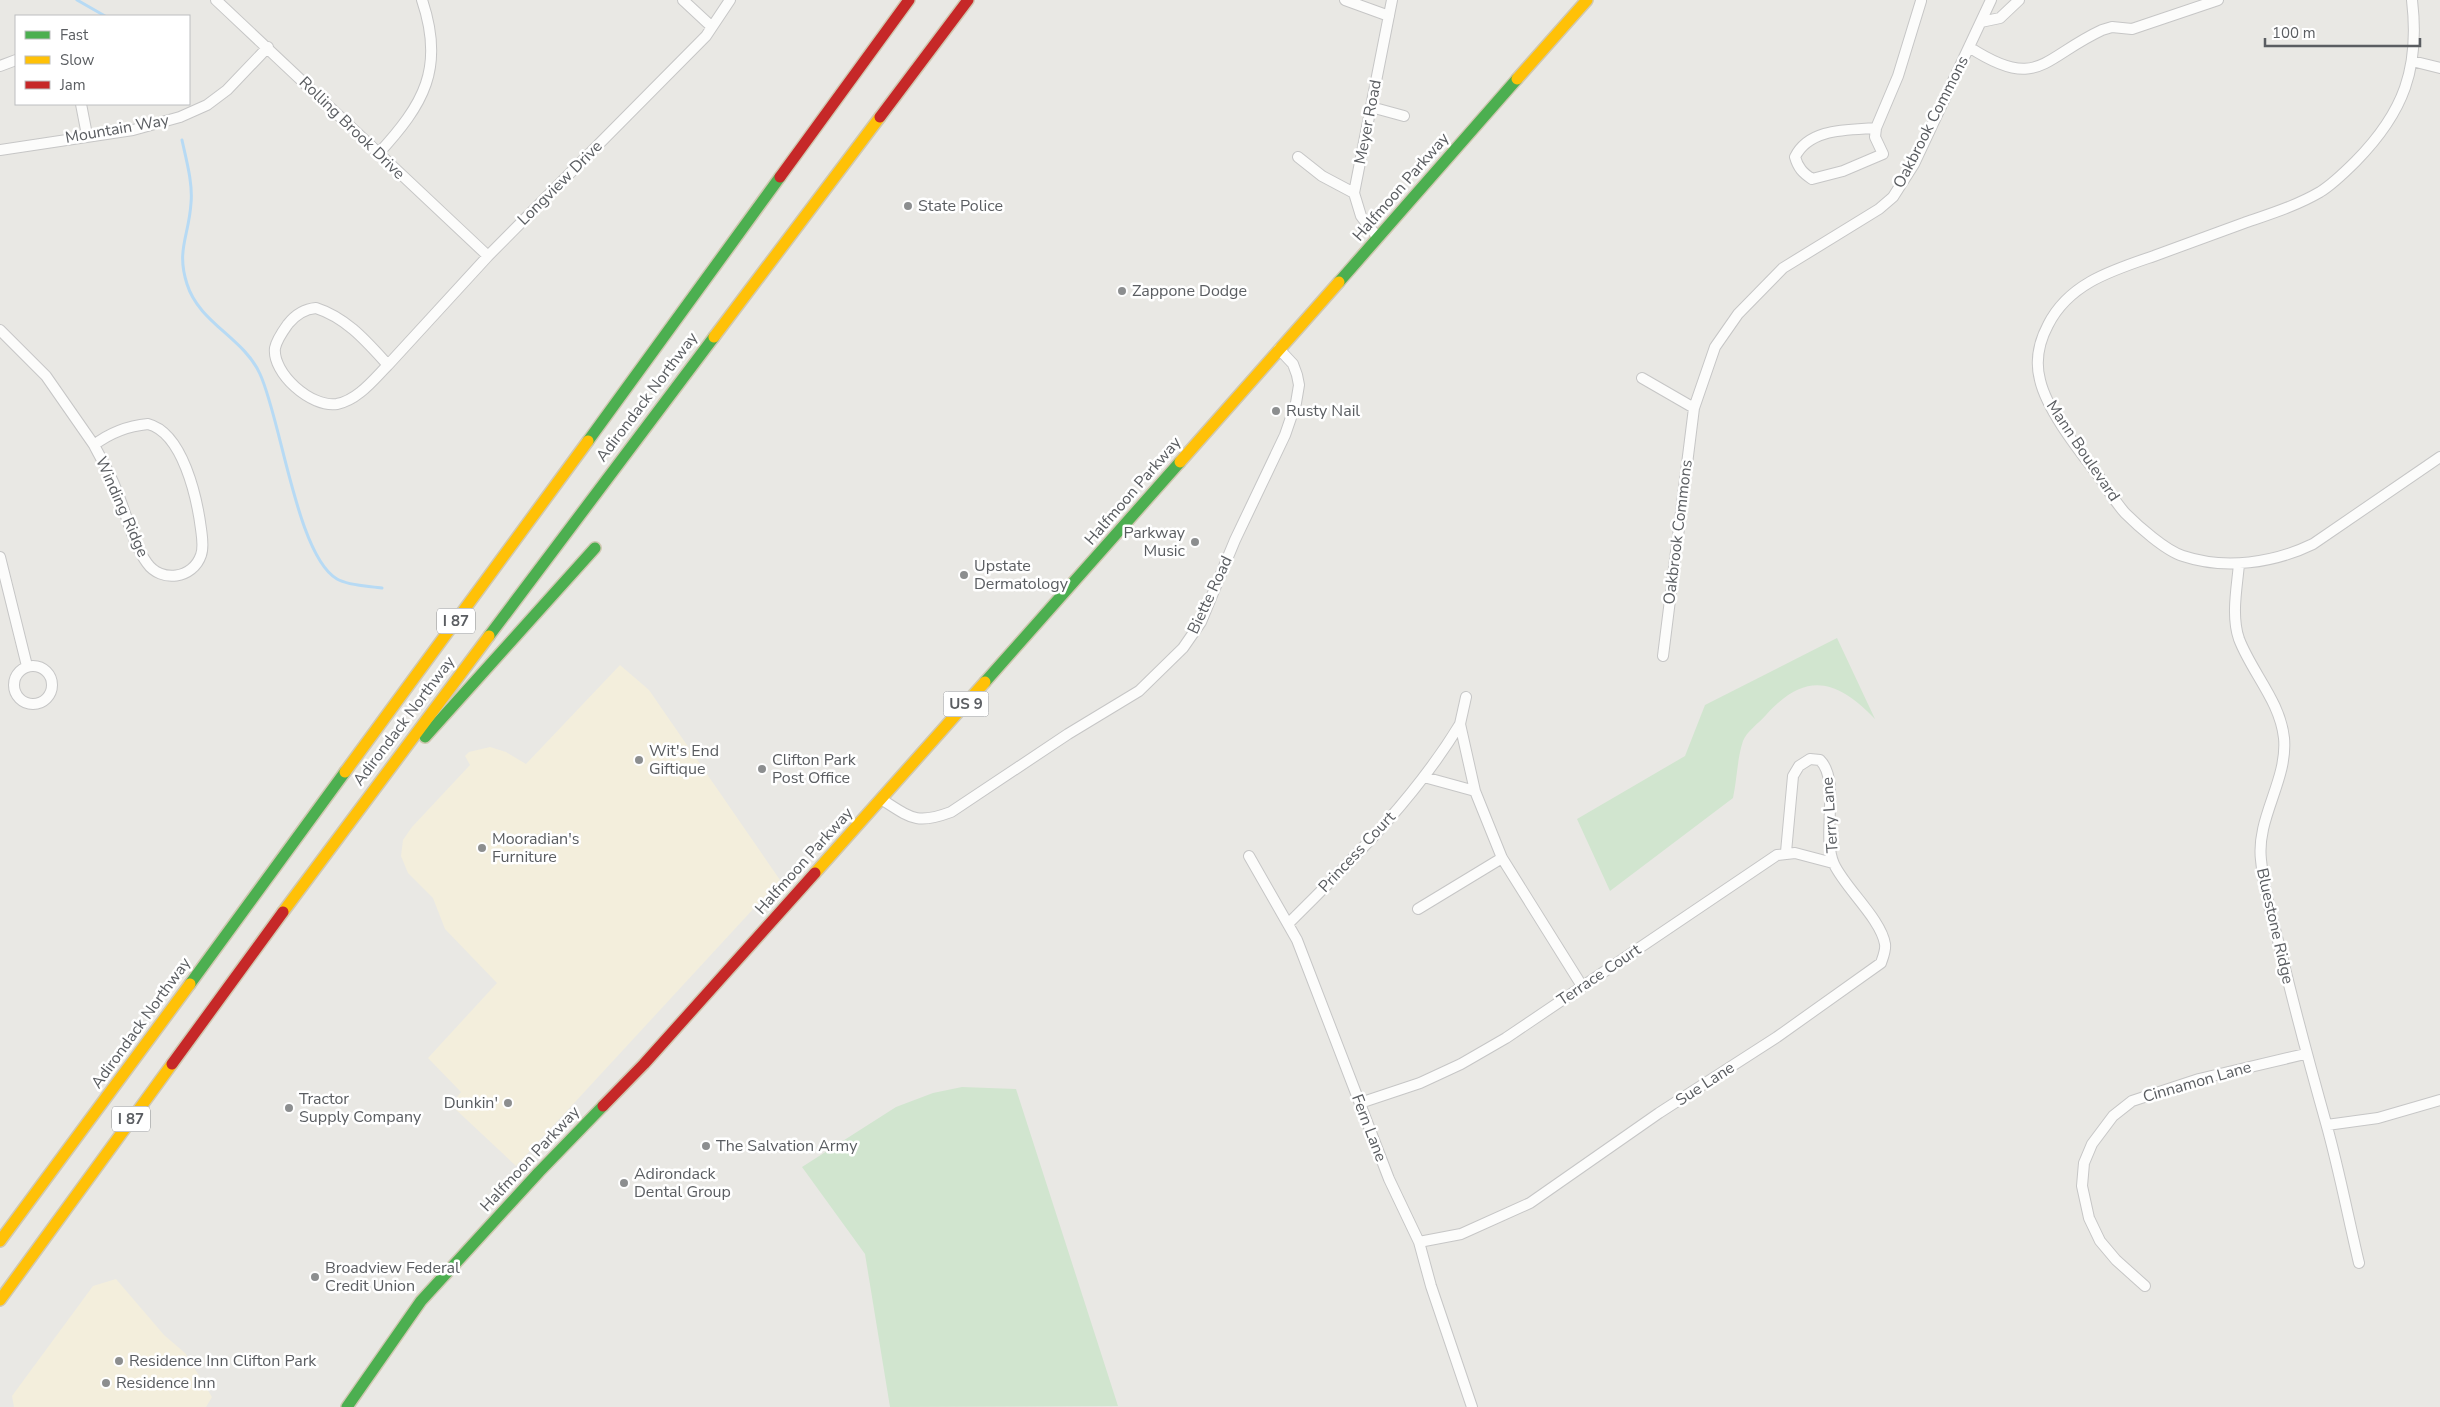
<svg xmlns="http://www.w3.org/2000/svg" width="2440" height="1407" viewBox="0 0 2440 1407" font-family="'Nunito Sans',sans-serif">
	<rect width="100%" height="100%" fill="#e9e8e4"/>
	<path fill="#f3eedc" d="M620 665 649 690 780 880 516 1166 451 1105 461 1092 428 1058 497 983 445 929 433 898 408 873 401 856 403 840 412 827 470 765 465 756 469 752 490 747 506 752 526 764Z
		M116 1279 164 1335 185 1353 212 1397 206 1407H14L12 1396 93 1286Z"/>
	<path fill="#d1e5cf" d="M1837 638 1875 719C1836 679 1806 671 1766 715 1759 723 1746 732 1743 741 1737 759 1737 780 1733 798L1610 891 1577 819 1685 756 1705 705Z
		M962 1087 1016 1089 1118 1406 890 1407 865 1254 802 1167 896 1107 933 1093Z"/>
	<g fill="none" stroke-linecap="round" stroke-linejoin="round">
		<path stroke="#b7daf4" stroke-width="3" d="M77 0 105 16
			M182 140C186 159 193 183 191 203 189 236 176 250 187 284 199 323 244 338 260 374 281 419 297 556 337 579 349 586 369 586 382 588"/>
		<defs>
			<path id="street" d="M216 0 488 256
				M683 0 712 27
				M1345 0 1389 16
				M2412 0C2420 68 2404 112 2356 161 2345 172 2333 184 2320 192 2296 206 2270 214 2244 223 2214 234 2184 245 2154 256 2113 270 2069 283 2048 325 2039 342 2035 361 2040 380 2047 411 2081 453 2100 478 2108 490 2116 503 2125 513 2138 526 2166 551 2183 556 2225 570 2274 563 2313 544L2440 457
				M1981 22 2000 18 2019 0
				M1969 47C2038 92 2042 58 2102 30L2112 27 2132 29 2218 0
				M2412 61 2440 68
				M0 66 16 60
				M81 104 87 135
				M1371 107 1404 116
				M1876 128 1875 137 1883 154 1843 171 1812 179C1803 173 1798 168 1795 157 1809 128 1848 130 1876 128Z
				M1876 128 1898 76 1921 1
				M0 150 133 130 180 117 207 105 227 90 268 47
				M378 154C424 104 445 68 422 0
				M1298 157 1322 176 1354 193
				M1378 238 1361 216 1354 193 1392 0
				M316 308C347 318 367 342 388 365 374 379 358 400 337 404 311 408 272 373 275 348 277 339 283 331 288 324 296 314 304 309 316 308Z
				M0 330 46 376 94 445
				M388 365 488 256 706 36 730 0
				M1642 378 1694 408
				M148 424C183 433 197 498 201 529 202 537 204 547 201 555 193 579 161 583 147 563 132 542 126 512 116 489 110 473 101 459 94 445 111 432 127 426 148 424Z
				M0 557 27 666
				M2239 564C2237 587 2231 616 2239 639 2252 673 2280 701 2284 738 2288 780 2256 818 2261 860 2264 891 2273 921 2281 952 2295 1010 2310 1066 2326 1123 2339 1169 2348 1217 2359 1263
				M1663 656 1694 408 1715 347 1738 314 1783 268 1879 209 1893 197 1914 164 1991 0
				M14 685a19 19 0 1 1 38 0a19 19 0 1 1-38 0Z
				M1466 697 1460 724 1475 791 1502 858 1582 986
				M1424 777 1475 791
				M881 799C911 818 916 825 951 812L1068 734 1139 691 1183 648 1201 622 1235 540 1285 435 1296 403 1299 385 1297 375 1293 364 1279 349
				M1249 856 1297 940 1389 1179 1419 1242 1431 1286 1472 1407
				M1418 909 1502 858
				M1288 924C1350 862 1414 800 1460 724
				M1360 1103 1420 1083 1461 1064 1506 1038 1777 855 1795 853 1833 863
				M2327 1125 2378 1118 2440 1100
				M1419 1242 1461 1234 1530 1203 1659 1113 1777 1037 1881 963C1883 957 1886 950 1885 944 1881 919 1845 888 1834 864 1821 836 1841 781 1820 760L1810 759 1799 766 1793 776 1786 852
				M2145 1286 2116 1260 2100 1241 2089 1218 2082 1186 2084 1163 2092 1144 2113 1116 2132 1101 2199 1079 2305 1054"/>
			<path id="fast" d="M1339 282 1517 79
				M588 441 780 177
				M489 636 714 337
				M985 682 1180 462
				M425 737 595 548
				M190 984 345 772
				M347 1407 421 1301 539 1172 603 1106"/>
			<path id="slow" d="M1517 79 1587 0
				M714 337 880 117
				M1180 462 1339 282
				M345 772 588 441
				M815 873 985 682
				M283 912 489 636
				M0 1241 190 984
				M0 1300 172 1064"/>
			<path id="jam" d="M880 117 968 0
				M780 177 909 0
				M172 1064 283 912
				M603 1106 644 1064 815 873"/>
		</defs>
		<use href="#street" stroke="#c6c6c6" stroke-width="12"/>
		<use href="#fast" stroke="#d0c8b2" stroke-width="14"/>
		<use href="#slow" stroke="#d0c8b2" stroke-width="14"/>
		<use href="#jam" stroke="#d0c8b2" stroke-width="14"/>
		<use href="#street" stroke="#fcfcfb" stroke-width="10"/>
		<use href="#fast" stroke="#4caf50" stroke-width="11"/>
		<use href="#slow" stroke="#ffc107" stroke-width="11"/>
		<use href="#jam" stroke="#c62828" stroke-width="11"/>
	</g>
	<g fill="#8c8e8f" stroke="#fff" stroke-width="2">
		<circle cx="908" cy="206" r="5"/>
		<circle cx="1122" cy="291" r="5"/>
		<circle cx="1276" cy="411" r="5"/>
		<circle cx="1195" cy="542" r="5"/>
		<circle cx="964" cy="575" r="5"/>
		<circle cx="639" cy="760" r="5"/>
		<circle cx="762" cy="769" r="5"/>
		<circle cx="482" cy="848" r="5"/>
		<circle cx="508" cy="1103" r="5"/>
		<circle cx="289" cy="1108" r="5"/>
		<circle cx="706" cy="1146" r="5"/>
		<circle cx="624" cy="1183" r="5"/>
		<circle cx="315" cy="1277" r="5"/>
		<circle cx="119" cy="1361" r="5"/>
		<circle cx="106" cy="1383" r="5"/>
	</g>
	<g text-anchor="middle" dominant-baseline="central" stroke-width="5" stroke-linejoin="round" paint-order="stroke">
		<g fill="#fff" stroke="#8c8e90" stroke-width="1">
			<rect x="437" y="608.5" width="38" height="25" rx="4"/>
			<rect x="943.5" y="691.5" width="45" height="25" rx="4"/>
			<rect x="112" y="1106.5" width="38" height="25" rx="4"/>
		</g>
		<g font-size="15" font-weight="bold" fill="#5a5d61">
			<text x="456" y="621">I 87</text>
			<text x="966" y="704">US 9</text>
			<text x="131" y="1119">I 87</text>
		</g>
		<g font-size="16" fill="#5a5d61" stroke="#fff">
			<text transform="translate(1368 122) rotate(-79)">Meyer Road</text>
			<text transform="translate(1931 122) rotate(-63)">Oakbrook Commons</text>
			<text transform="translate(352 128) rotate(44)">Rolling Brook Drive</text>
			<text transform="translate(117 129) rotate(-10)">Mountain Way</text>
			<text transform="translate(560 183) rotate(-45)">Longview Drive</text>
			<text transform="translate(1401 187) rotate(-49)">Halfmoon Parkway</text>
			<text transform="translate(647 397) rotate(-53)">Adirondack Northway</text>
			<text transform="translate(2083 451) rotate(56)">Mann Boulevard</text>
			<text transform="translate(1133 491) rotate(-49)">Halfmoon Parkway</text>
			<text transform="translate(122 507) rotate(66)">Winding Ridge</text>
			<text transform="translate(1678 532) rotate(-83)">Oakbrook Commons</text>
			<text transform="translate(1210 595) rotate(-65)">Biette Road</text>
			<text transform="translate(404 721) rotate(-53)">Adirondack Northway</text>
			<text transform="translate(1830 815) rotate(-94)">Terry Lane</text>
			<text transform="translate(1357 852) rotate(-47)">Princess Court</text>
			<text transform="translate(804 861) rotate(-48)">Halfmoon Parkway</text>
			<text transform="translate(2275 926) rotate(77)">Bluestone Ridge</text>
			<text transform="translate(1599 975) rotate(-34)">Terrace Court</text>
			<text transform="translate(141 1023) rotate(-54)">Adirondack Northway</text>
			<text transform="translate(2197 1082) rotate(-16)">Cinnamon Lane</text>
			<text transform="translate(1705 1084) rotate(-33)">Sue Lane</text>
			<text transform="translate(1369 1128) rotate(69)">Fern Lane</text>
			<text transform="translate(530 1159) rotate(-47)">Halfmoon Parkway</text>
		</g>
		<g font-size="16" fill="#5a5d61" stroke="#fff" text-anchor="start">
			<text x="918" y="206">State Police</text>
			<text x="1132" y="291">Zappone Dodge</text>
			<text x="1286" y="411">Rusty Nail</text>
			<text x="1185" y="533" text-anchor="end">Parkway<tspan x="1185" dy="18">Music</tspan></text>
			<text x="974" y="566">Upstate<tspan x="974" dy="18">Dermatology</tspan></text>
			<text x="649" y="751">Wit's End<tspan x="649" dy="18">Giftique</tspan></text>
			<text x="772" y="760">Clifton Park<tspan x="772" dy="18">Post Office</tspan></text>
			<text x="492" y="839">Mooradian's<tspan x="492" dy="18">Furniture</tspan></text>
			<text x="299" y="1099">Tractor<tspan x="299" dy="18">Supply Company</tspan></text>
			<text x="498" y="1103" text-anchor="end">Dunkin'</text>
			<text x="716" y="1146">The Salvation Army</text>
			<text x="634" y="1174">Adirondack<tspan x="634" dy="18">Dental Group</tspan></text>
			<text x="325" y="1268">Broadview Federal<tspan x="325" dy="18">Credit Union</tspan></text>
			<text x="129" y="1361">Residence Inn Clifton Park</text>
			<text x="116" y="1383">Residence Inn</text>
		</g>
	</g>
	<rect x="15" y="15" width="175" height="90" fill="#ffffff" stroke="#bdbec0"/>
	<rect x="25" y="31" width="25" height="8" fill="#4caf50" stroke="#bdbec0"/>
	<text x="60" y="40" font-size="15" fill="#5a5d61">Fast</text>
	<rect x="25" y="56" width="25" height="8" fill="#ffc107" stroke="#bdbec0"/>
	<text x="60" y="65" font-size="15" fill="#5a5d61">Slow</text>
	<rect x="25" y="81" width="25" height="8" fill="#c62828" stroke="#bdbec0"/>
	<text x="60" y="90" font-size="15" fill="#5a5d61">Jam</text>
	<path d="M2265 38v8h155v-8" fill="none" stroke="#5a5d61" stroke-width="2.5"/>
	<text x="2272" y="38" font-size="15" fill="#5a5d61" stroke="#ffffff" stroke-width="4" paint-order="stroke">100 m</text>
</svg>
